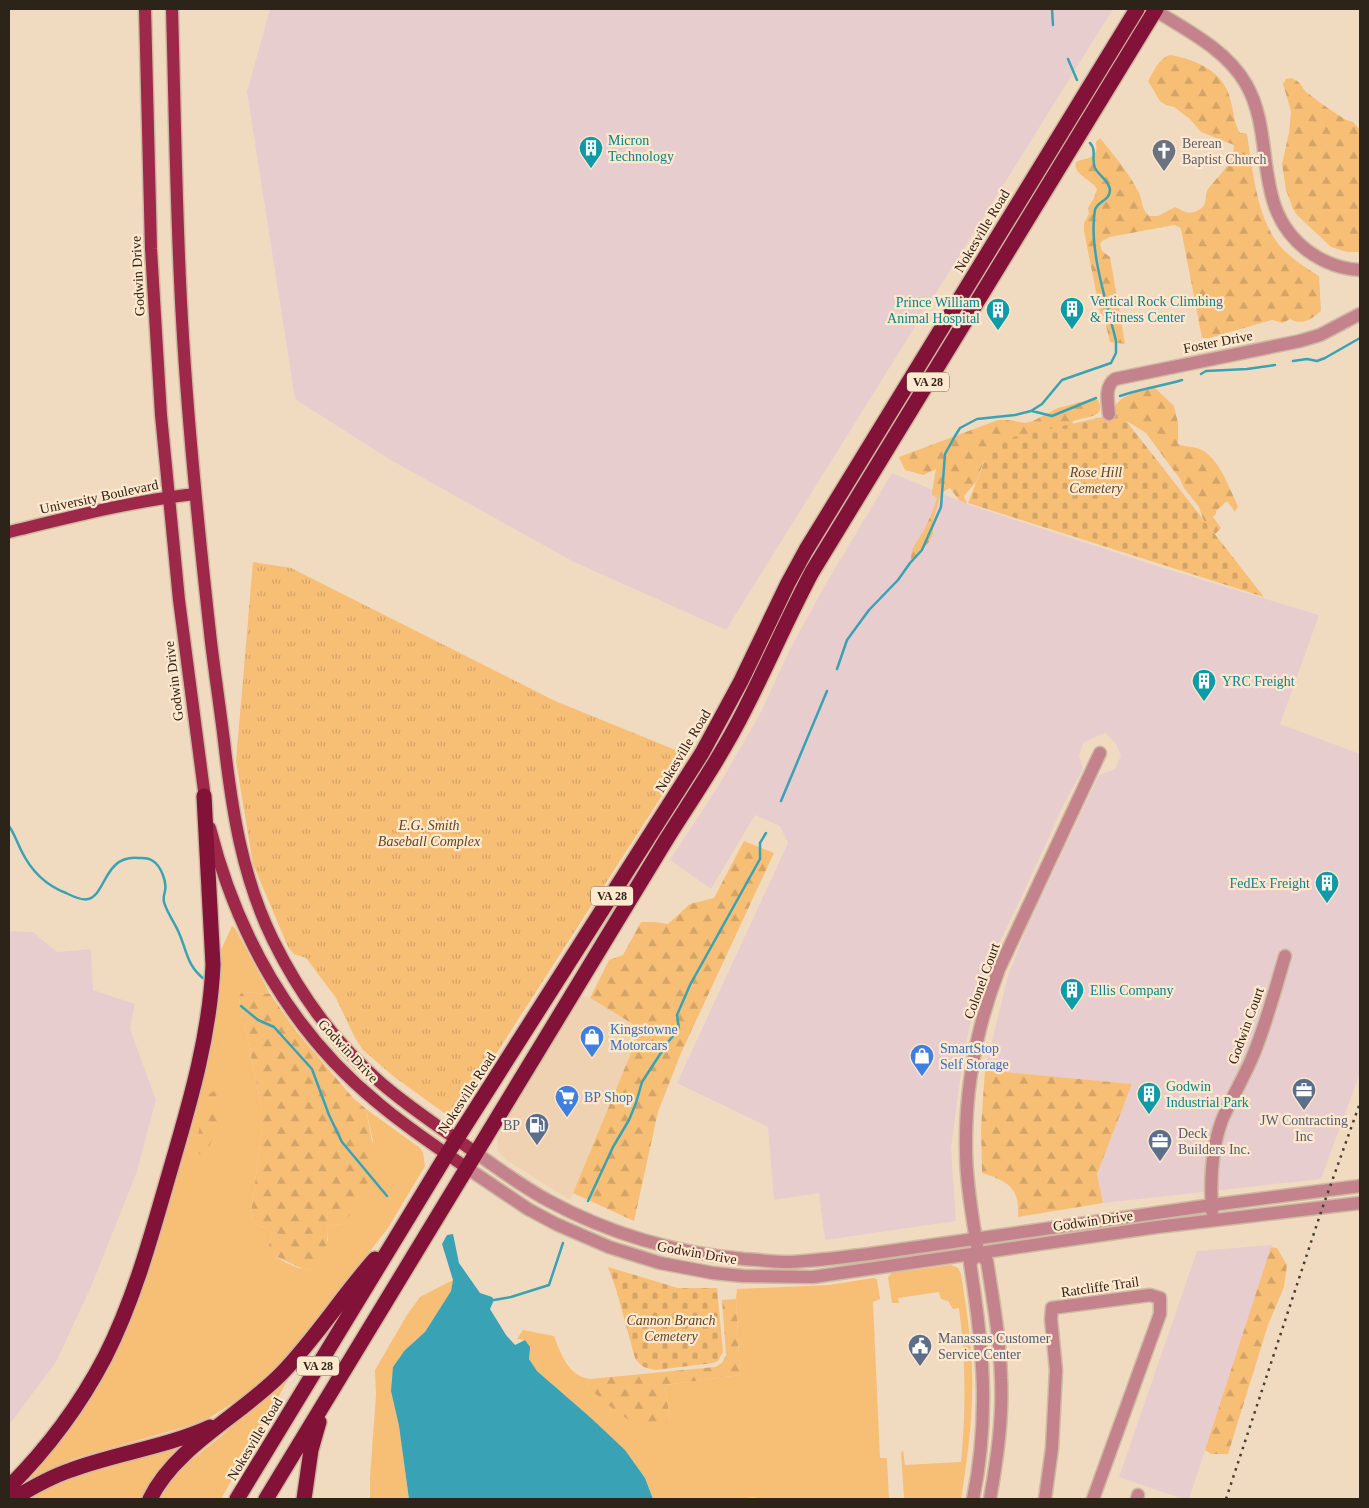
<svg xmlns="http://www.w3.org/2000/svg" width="1369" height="1508" viewBox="0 0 1369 1508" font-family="'Times New Roman',serif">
	<defs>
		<pattern id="forest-firs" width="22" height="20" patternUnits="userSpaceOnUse" patternTransform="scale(1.25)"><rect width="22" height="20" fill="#f7be76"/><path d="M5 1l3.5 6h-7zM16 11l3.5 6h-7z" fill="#d4a366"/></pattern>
		<pattern id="cemetery-stones" width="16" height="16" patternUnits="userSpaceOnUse" patternTransform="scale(1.25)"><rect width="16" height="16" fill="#f7be76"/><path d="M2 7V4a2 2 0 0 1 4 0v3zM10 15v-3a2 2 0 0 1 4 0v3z" fill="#d4a366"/></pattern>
		<pattern id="park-tufts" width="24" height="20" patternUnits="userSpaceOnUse" patternTransform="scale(1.25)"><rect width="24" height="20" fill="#f7be76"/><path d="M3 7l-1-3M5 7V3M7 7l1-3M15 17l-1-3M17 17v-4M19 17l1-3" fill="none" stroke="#d4a366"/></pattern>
	</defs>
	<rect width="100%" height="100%" fill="#f1dbc0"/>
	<path fill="#eed2b1" d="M582 994 641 1029 570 1200 506 1160 498 1151 497 1138 505 1122Z"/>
	<path fill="#e8cdce" d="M270 9H1113L726 630 572 561 389 459 295 399 247 92Z
		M892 473 967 504 1163 568 1319 615 1280 724 1360 754V1073L1321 1179 1103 1203 1097 1174 1132 1084 985 1070 1008 976 1027 927 1099 775 1115 769 1121 755 1115 742 1105 733 1084 742 1079 755 1083 769 1065 802 1016 909 987 967 974 1008 963 1058 951 1148 956 1221 825 1240 819 1193 774 1200 768 1127 677 1083 788 843 780 826 755 815 711 889 670 860 722 780 760 714 790 649 824 587Z
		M9 931 33 932 57 952 91 949 93 990 135 1004 130 1029 156 1100 136 1174 91 1287 56 1362 9 1425Z
		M1272 1245 1189 1499H1183L1119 1477 1197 1251Z"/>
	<path fill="#f7be76" d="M232 926 235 928 270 994 244 992 239 999 262 1109V1128L251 1215C253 1229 265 1223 272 1234L268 1248C277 1260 294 1268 309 1270L328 1240 327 1229 330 1226 342 1224 373 1141 366 1109 420 1148 423 1153 425 1166 388 1228 286 1359 250 1392 209 1418 188 1426 73 1459 58 1466 29 1483 25 1477 138 1292 219 954Z
		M951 1265 958 1268 961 1274C965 1299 969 1325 971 1350 975 1400 969 1450 961 1499H904L901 1453 903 1450 905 1465 961 1462C966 1410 966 1360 959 1308L953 1309 948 1301 941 1299 939 1292 898 1298 899 1303H892L888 1277 892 1273Z
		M873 1278 877 1279 880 1299 873 1302 880 1458H887V1460L889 1499H756L755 1497 735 1499H653L645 1478 625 1450 591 1418 537 1371 529 1359 525 1340 517 1339 523 1330 554 1336C561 1354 568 1376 590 1379L587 1386 634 1423 670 1422 665 1385 740 1375 736 1299 737 1289 829 1285Z
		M453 1280 451 1291 425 1332 405 1350 391 1391 399 1426 409 1499H370V1478L376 1395 375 1370 407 1315 420 1297Z
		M290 1376 221 1499H159L168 1484 189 1462 220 1437Z
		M184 1444 187 1445 146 1499H22L65 1477Z"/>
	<path fill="url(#forest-firs)" d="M1170 55C1198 60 1225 72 1231 102 1234 113 1234 123 1240 133L1247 134C1253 171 1256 215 1279 245 1290 258 1305 267 1319 276L1321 311C1312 319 1302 326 1290 319L1283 323 1272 320 1209 338H1202L1181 229 1179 227 1174 225 1110 237 1102 241 1100 244 1102 251 1110 257 1125 344 1110 342 1104 317 1100 312 1084 231V223L1089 214 1088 208 1095 196 1097 189C1091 179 1072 174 1076 162 1087 157 1099 160 1096 142L1100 138C1114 155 1128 172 1138 191 1143 199 1140 208 1149 216H1158L1175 207C1183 211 1189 215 1197 211 1210 205 1203 195 1209 188 1219 175 1234 163 1234 145L1201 132 1190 119 1174 107 1166 105 1160 101 1148 81C1154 71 1158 59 1170 55Z
		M1291 78C1304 83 1300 88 1309 94 1321 104 1334 112 1346 120L1353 122 1360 130V252H1347L1331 247 1297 215 1293 209 1286 190 1282 164 1289 133 1291 111 1283 84 1286 79Z
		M1155 388 1174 406 1178 423V444C1184 447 1190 446 1197 448 1218 454 1229 488 1238 506L1235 512 1227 501 1216 511V514L1213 517 1221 528 1215 534 1203 519 1199 507 1184 488 1180 479 1146 433 1120 417 1114 409C1119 394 1142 391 1155 388Z
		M1093 399 1098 400C1108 420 1081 416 1072 422L1074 425 984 461 976 482 964 496 967 504 959 500 950 488 941 493 933 521V534L929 542 911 560C910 548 920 538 925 528 930 518 934 508 937 498L932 495V492L936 469 923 475 905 470 899 457 998 420H1007L1025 423 1033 421 1058 408Z
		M744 841 774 853 681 1053 658 1112 634 1221 573 1193 641 1029 590 998 609 960 623 955 641 922H655L668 924 690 904 714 898Z
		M244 992 270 994 297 1032 353 1098 366 1109 376 1163 373 1172 350 1215 342 1224 330 1226 327 1229C329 1249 323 1257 309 1270L303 1269 269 1253 268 1248 272 1234C264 1223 253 1229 251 1215L262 1128V1109L239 999 240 994Z
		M985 1070 1132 1084 1097 1174 1103 1203 1018 1217C1020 1188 1008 1181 982 1173L981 1128Z
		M214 1091 221 1092 217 1126 207 1153 203 1155 199 1154C193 1142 205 1108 208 1095Z
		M1271 1247 1277 1248 1287 1265 1284 1287 1268 1325 1228 1454H1211L1205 1450Z
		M736 1299 740 1375 665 1385 670 1422C666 1426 663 1429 657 1430 637 1432 601 1399 587 1386L590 1379 715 1367 722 1363 726 1355 722 1300Z"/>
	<path fill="url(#cemetery-stones)" d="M1120 413 1264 597 968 503 992 442Z
		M608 1267 678 1288H717L723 1352 718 1361 713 1363 656 1370C646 1369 640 1366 635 1358L616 1289Z"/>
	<path fill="url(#park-tufts)" d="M253 562 291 568 555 701 688 755 460 1110 455 1114 447 1115 393 1076 363 1050 355 1038 336 998 306 958 294 954 288 947 253 864 236 761Z"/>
	<path fill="#39a2b4" d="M453 1234 459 1263 480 1293 492 1297 494 1300 490 1309 506 1335 515 1345 525 1340 530 1347 529 1359 537 1371 591 1418 625 1450 645 1478 653 1499H409L399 1426 391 1391 393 1367 405 1350 425 1332 451 1291 453 1280 442 1244 447 1235Z"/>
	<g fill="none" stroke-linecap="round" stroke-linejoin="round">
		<path stroke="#39a2b4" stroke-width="2.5" d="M1052 9 1053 25
			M1068 59 1077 80
			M1293 361 1307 359 1317 361 1325 358 1360 338
			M1201 374 1206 371 1247 369 1275 365
			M1120 396C1140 389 1162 386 1182 380
			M1032 411 1052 416 1096 398
			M837 669 847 640 869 610 898 580 910 563 922 550 941 507 945 454 955 436 960 428 977 419 1015 415 1031 411 1042 404 1062 380 1111 363 1116 353V341C1107 303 1088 248 1095 210 1097 201 1110 201 1110 190 1109 180 1099 176 1095 168 1091 159 1097 150 1090 143
			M781 801 827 691
			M9 826C14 833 17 842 21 850 31 871 45 885 66 893 72 896 82 901 88 899 106 895 104 855 138 858 143 858 148 857 153 861 161 866 167 882 165 891 164 895 163 898 164 902 167 913 175 923 179 933 187 951 187 966 204 979
			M241 1006 258 1020 274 1027 312 1069 329 1115 342 1142 387 1196
			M588 1201 613 1147 629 1120 636 1103 642 1082 668 1042 679 1029 677 1015 690 985 760 859V843L766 833
			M494 1300 511 1297 549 1285 563 1243"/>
		<defs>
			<path id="minor" d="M1153 9C1186 30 1226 49 1246 84 1277 138 1250 208 1308 251 1323 262 1341 269 1360 270
				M1109 414C1108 403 1104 386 1115 379L1300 341 1320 335 1360 314
				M476 1153C500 1170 523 1187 549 1201 610 1234 676 1253 744 1259 760 1260 775 1262 790 1262 817 1261 843 1257 869 1254L1212 1205 1360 1186
				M467 1168 528 1209 556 1224 609 1247 660 1263 713 1273 743 1276 813 1277 1157 1227 1360 1203
				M1212 1211C1210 1180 1211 1150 1222 1120 1231 1099 1243 1079 1252 1058 1266 1025 1275 990 1285 956
				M973 1499C990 1417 983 1346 970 1263L978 1253
				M990 1499C997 1459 1003 1419 1001 1378 1000 1339 993 1300 987 1261L978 1253C973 1219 966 1184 966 1150 965 1089 977 1026 999 969L1100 753
				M1045 1499 1052 1448 1056 1370 1051 1319 1052 1308 1150 1295 1160 1298V1314L1093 1499
				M1137 1499 1138 1495"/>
			<path id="major" d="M145 9 151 249 161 415 179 600 206 806
				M172 9C175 113 176 216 182 320 188 428 199 535 211 642 215 675 220 708 224 741 232 810 242 877 273 940 299 993 336 1044 381 1083 411 1109 444 1130 476 1153
				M9 532C71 517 132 501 195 494
				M210 828C237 935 291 1032 378 1103 406 1127 437 1147 467 1168"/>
			<path id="highway" d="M9 1487C47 1449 80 1405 105 1357 136 1296 153 1229 172 1164 191 1099 210 1033 213 965L204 796
				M13 1499C31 1488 50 1477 71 1470 117 1453 166 1447 210 1427
				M150 1499C175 1447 241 1415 281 1374 316 1338 342 1296 375 1259
				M237 1499 447 1154 702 753 741 681 788 583 806 550 1137 9
				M266 1499 666 840C693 797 722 755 745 709 768 664 788 617 812 572L1156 9
				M304 1499 311 1450 319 1422"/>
		</defs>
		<use href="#minor" stroke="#cebaa2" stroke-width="15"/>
		<use href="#major" stroke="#cebaa2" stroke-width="15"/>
		<use href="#highway" stroke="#cebaa2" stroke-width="18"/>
		<use href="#minor" stroke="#c3828c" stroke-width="12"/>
		<use href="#major" stroke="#9e284a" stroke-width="12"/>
		<use href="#highway" stroke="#821237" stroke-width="15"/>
		<path stroke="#473c30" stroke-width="2.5" stroke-dasharray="2.5 5" stroke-linecap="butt" d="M1226 1499 1322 1209 1360 1103"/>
	</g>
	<defs>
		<symbol id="building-pin" viewBox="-11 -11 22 30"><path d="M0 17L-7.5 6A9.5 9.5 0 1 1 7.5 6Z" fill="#0f9aa8" stroke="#ffe8cd"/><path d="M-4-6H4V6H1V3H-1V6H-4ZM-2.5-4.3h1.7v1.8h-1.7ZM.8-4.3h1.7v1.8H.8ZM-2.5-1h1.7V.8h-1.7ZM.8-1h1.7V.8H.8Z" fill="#fff"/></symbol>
		<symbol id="church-pin" viewBox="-11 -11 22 30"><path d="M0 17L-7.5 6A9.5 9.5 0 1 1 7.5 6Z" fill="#6b7280" stroke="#ffe8cd"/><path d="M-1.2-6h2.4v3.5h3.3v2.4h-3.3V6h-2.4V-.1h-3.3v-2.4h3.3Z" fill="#fff"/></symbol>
		<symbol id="shop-pin" viewBox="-11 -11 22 30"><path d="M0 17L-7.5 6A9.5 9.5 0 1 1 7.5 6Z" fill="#3f7fe0" stroke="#ffe8cd"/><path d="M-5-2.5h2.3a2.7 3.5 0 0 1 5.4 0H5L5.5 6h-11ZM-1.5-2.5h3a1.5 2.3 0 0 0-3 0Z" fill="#fff"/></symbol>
		<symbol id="office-pin" viewBox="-11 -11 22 30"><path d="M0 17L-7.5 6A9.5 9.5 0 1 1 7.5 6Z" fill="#5c6f8a" stroke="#ffe8cd"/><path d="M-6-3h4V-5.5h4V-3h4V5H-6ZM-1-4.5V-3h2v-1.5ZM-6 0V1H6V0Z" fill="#fff"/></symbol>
		<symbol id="supermarket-pin" viewBox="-11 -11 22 30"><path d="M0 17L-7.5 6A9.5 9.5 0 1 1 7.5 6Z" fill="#3f7fe0" stroke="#ffe8cd"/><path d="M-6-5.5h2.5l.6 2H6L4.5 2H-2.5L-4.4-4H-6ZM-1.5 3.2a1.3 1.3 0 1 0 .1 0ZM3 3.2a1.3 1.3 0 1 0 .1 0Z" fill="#fff"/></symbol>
		<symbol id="fuel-pin" viewBox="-11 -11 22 30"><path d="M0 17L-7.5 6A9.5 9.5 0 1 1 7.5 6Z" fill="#5c6f8a" stroke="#ffe8cd"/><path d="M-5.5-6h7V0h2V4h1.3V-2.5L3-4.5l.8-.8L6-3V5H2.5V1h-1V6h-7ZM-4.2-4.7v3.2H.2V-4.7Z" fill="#fff"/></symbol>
		<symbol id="civic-pin" viewBox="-11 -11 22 30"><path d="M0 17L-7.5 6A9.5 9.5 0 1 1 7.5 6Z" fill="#5c6f8a" stroke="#ffe8cd"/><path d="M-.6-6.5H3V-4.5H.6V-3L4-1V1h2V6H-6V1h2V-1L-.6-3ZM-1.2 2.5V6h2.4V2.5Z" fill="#fff"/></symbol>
	</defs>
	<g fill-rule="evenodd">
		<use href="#building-pin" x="577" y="134" width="28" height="38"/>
		<use href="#church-pin" x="1150" y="137" width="28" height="38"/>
		<use href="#building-pin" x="1058" y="295" width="28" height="38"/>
		<use href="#building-pin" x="984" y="296" width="28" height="38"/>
		<use href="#building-pin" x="1190" y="667" width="28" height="38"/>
		<use href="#building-pin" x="1313" y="869" width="28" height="38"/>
		<use href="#building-pin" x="1058" y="976" width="28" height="38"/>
		<use href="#shop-pin" x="578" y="1023" width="28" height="38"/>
		<use href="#shop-pin" x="908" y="1042" width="28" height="38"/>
		<use href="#office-pin" x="1290" y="1076" width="28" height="38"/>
		<use href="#building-pin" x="1135" y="1080" width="28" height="38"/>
		<use href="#supermarket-pin" x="553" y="1083" width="28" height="38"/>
		<use href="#fuel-pin" x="523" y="1111" width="28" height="38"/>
		<use href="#office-pin" x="1146" y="1127" width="28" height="38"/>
		<use href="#civic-pin" x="906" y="1332" width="28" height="38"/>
	</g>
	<g text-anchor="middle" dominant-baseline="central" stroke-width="4.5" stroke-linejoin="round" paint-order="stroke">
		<g fill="#ffe8cd" stroke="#6b5e4f" stroke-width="1">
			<rect x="907" y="372.5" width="42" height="19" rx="4"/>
			<rect x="591" y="886.5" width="42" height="19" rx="4"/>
			<rect x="297" y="1356.5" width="42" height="19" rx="4"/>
		</g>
		<g font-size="12" font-weight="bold" fill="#2c2319">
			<text x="928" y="382">VA 28</text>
			<text x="612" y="896">VA 28</text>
			<text x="318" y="1366">VA 28</text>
		</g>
		<g font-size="14" fill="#0d838f" stroke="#ffe8cd" text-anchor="start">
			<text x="608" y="140">Micron<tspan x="608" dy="16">Technology</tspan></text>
			<text x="1090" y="301">Vertical Rock Climbing<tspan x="1090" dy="16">&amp; Fitness Center</tspan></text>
			<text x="980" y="302" text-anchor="end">Prince William<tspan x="980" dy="16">Animal Hospital</tspan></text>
			<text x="1222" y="681">YRC Freight</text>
			<text x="1310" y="883" text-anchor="end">FedEx Freight</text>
			<text x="1090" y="990">Ellis Company</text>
			<text x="1166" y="1086">Godwin<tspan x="1166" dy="16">Industrial Park</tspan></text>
		</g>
		<g font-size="14" fill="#5b616d" stroke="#ffe8cd" text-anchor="start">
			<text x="1182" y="143">Berean<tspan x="1182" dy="16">Baptist Church</tspan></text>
		</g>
		<g font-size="14" fill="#2c2319" stroke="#ffe8cd">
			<text transform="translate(982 231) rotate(-59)">Nokesville Road</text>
			<text transform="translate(138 276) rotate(-93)">Godwin Drive</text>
			<text transform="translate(1218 342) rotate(-11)">Foster Drive</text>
			<text transform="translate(99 497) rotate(-12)">University Boulevard</text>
			<text transform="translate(174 681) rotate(-97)">Godwin Drive</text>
			<text transform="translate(683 751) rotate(-59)">Nokesville Road</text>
			<text transform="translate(982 981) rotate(-70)">Colonel Court</text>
			<text transform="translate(1246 1026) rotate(-70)">Godwin Court</text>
			<text transform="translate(348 1051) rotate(47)">Godwin Drive</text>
			<text transform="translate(467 1093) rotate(-57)">Nokesville Road</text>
			<text transform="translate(1093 1221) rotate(-8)">Godwin Drive</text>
			<text transform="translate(697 1253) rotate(10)">Godwin Drive</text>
			<text transform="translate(1100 1287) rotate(-8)">Ratcliffe Trail</text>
			<text transform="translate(255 1439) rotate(-59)">Nokesville Road</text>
		</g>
		<g font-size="14" font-style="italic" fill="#5f4523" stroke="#ffe8cd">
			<text x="1096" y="472">Rose Hill<tspan x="1096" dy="16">Cemetery</tspan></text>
			<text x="429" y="825">E.G. Smith<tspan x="429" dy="16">Baseball Complex</tspan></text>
			<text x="671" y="1320">Cannon Branch<tspan x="671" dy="16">Cemetery</tspan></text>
		</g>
		<g font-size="14" fill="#366cbe" stroke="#ffe8cd" text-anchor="start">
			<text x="610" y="1029">Kingstowne<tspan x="610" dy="16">Motorcars</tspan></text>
			<text x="940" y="1048">SmartStop<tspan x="940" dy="16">Self Storage</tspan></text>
			<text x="584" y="1097">BP Shop</text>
		</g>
		<g font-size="14" fill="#4e5e75" stroke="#ffe8cd" text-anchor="start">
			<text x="1304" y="1120" text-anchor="middle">JW Contracting<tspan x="1304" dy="16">Inc</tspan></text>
			<text x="520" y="1125" text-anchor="end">BP</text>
			<text x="1178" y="1133">Deck<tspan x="1178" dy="16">Builders Inc.</tspan></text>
			<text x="938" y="1338">Manassas Customer<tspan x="938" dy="16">Service Center</tspan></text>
		</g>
	</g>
	<rect width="1369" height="1508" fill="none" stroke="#2c2319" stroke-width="20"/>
</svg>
